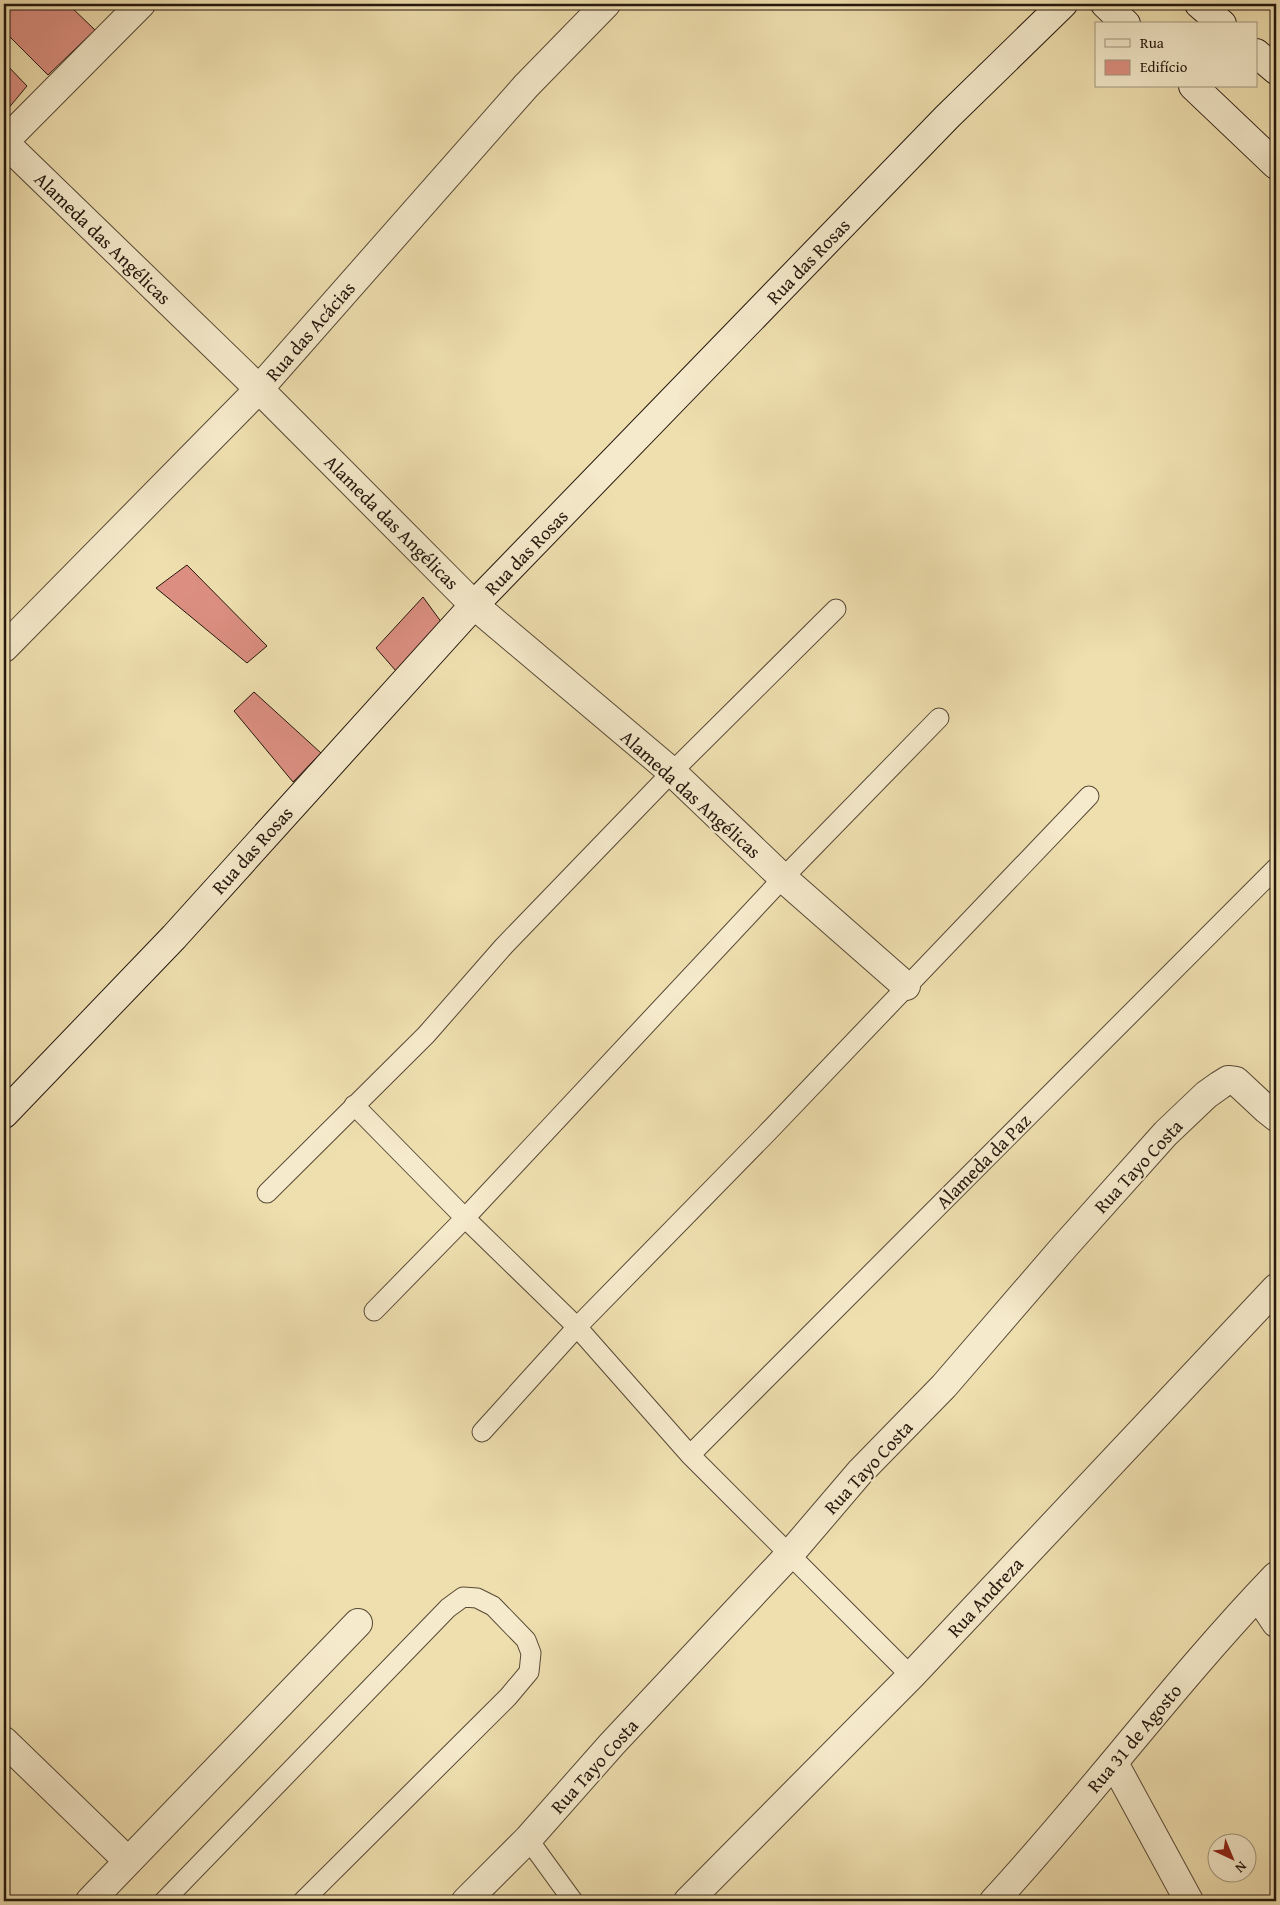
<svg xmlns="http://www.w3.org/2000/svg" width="1280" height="1905" viewBox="0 0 1280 1905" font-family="'Gentium Book Plus',serif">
	<rect width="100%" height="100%" fill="#efdfaf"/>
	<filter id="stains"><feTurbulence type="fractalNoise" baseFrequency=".004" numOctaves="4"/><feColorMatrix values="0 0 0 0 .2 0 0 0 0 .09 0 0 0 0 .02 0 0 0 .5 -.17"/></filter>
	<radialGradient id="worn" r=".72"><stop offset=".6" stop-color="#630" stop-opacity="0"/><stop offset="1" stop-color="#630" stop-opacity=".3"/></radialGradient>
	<path fill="#dc8f81" stroke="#24170d" d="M4 4H68L95 30 48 75 4 31Z
		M4 62 27 86 7 110 4 107Z
		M187 565 267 646 247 663 156 588Z
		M423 597 442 623 396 671 376 648Z
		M254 692 321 753 293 782 234 711Z"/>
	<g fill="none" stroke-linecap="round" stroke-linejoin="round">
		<defs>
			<path id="lane" d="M354 1105 465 1218 577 1327 690 1455 911 1676
				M267 1193 426 1035 504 946 672 772 836 609
				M374 1311 465 1218 783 878 939 718
				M482 1432 577 1327 765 1135 1089 796
				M690 1455 1276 868
				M528 1839 573 1901
				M164 1901 448 1608 463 1597 477 1598 493 1606 526 1640 531 1653 529 1672 508 1697 303 1901"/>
			<path id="street" d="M4 142 259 389 474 605 672 772 783 878 906 986
				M4 142 141 4
				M4 648 259 389 526 86 606 4
				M1258 1596 1276 1623
				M4 1741 128 1861
				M1114 1763 1189 1901
				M90 1901 358 1623
				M466 1901 528 1839 612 1744 790 1554 860 1472 944 1386 1064 1247 1166 1133 1206 1095 1220 1085 1228 1080 1236 1081 1266 1109 1276 1117
				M688 1901 911 1676 1276 1288
				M994 1901C1091 1796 1176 1680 1276 1576"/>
			<path id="secondary" d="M1105 4 1126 24
				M1199 4 1222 24
				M1256 53 1276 70
				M1193 86 1276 165
				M4 1114 174 937 474 605 947 117 1063 4"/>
		</defs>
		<use href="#lane" stroke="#574936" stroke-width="21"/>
		<use href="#street" stroke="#574936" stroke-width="30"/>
		<use href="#secondary" stroke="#24170d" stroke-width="30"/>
		<use href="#lane" stroke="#f5eacb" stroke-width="19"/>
		<use href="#street" stroke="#f5eacb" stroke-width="28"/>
		<use href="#secondary" stroke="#f5eacb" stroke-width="28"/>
	</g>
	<g text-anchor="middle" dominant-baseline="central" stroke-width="4" stroke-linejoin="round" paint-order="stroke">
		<g font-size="19" fill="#24170d" stroke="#f5eacb">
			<text transform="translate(103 238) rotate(44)">Alameda das Angélicas</text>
			<text transform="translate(808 261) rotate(-46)">Rua das Rosas</text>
			<text transform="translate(310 331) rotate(-49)">Rua das Acácias</text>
			<text transform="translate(392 522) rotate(45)">Alameda das Angélicas</text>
			<text transform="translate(526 552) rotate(-46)">Rua das Rosas</text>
			<text transform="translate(691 794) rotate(42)">Alameda das Angélicas</text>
			<text transform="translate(252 850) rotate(-48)">Rua das Rosas</text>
			<text transform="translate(983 1161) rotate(-45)">Alameda da Paz</text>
			<text transform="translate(1138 1166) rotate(-47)">Rua Tayo Costa</text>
			<text transform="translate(868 1467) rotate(-47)">Rua Tayo Costa</text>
			<text transform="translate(985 1597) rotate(-47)">Rua Andreza</text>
			<text transform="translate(1134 1738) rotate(-50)">Rua 31 de Agosto</text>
			<text transform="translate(594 1766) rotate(-48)">Rua Tayo Costa</text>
		</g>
	</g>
	<rect width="1280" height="1905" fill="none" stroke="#efdfaf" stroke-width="20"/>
	<rect x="5" y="5" width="1270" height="1895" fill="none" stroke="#24170d" stroke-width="2.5"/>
	<rect x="10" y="10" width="1260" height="1885" fill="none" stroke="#24170d"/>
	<rect x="1095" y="22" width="162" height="65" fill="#f5eacb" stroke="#a1967f"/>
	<rect x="1105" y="39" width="25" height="8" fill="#f5eacb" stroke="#a1967f"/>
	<text x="1140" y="48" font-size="15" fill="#24170d">Rua</text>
	<rect x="1105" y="60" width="25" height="15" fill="#dc8f81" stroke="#a1967f"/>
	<text x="1140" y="72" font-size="15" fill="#24170d">Edifício</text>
	<g transform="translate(1232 1858) rotate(136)"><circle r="24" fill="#f5eacb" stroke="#a1967f"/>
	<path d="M0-4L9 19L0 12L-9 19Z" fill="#8f2418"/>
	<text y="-8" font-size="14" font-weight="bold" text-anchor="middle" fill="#24170d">N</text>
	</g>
	<rect width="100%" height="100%" filter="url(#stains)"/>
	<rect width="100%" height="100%" fill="url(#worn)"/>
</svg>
